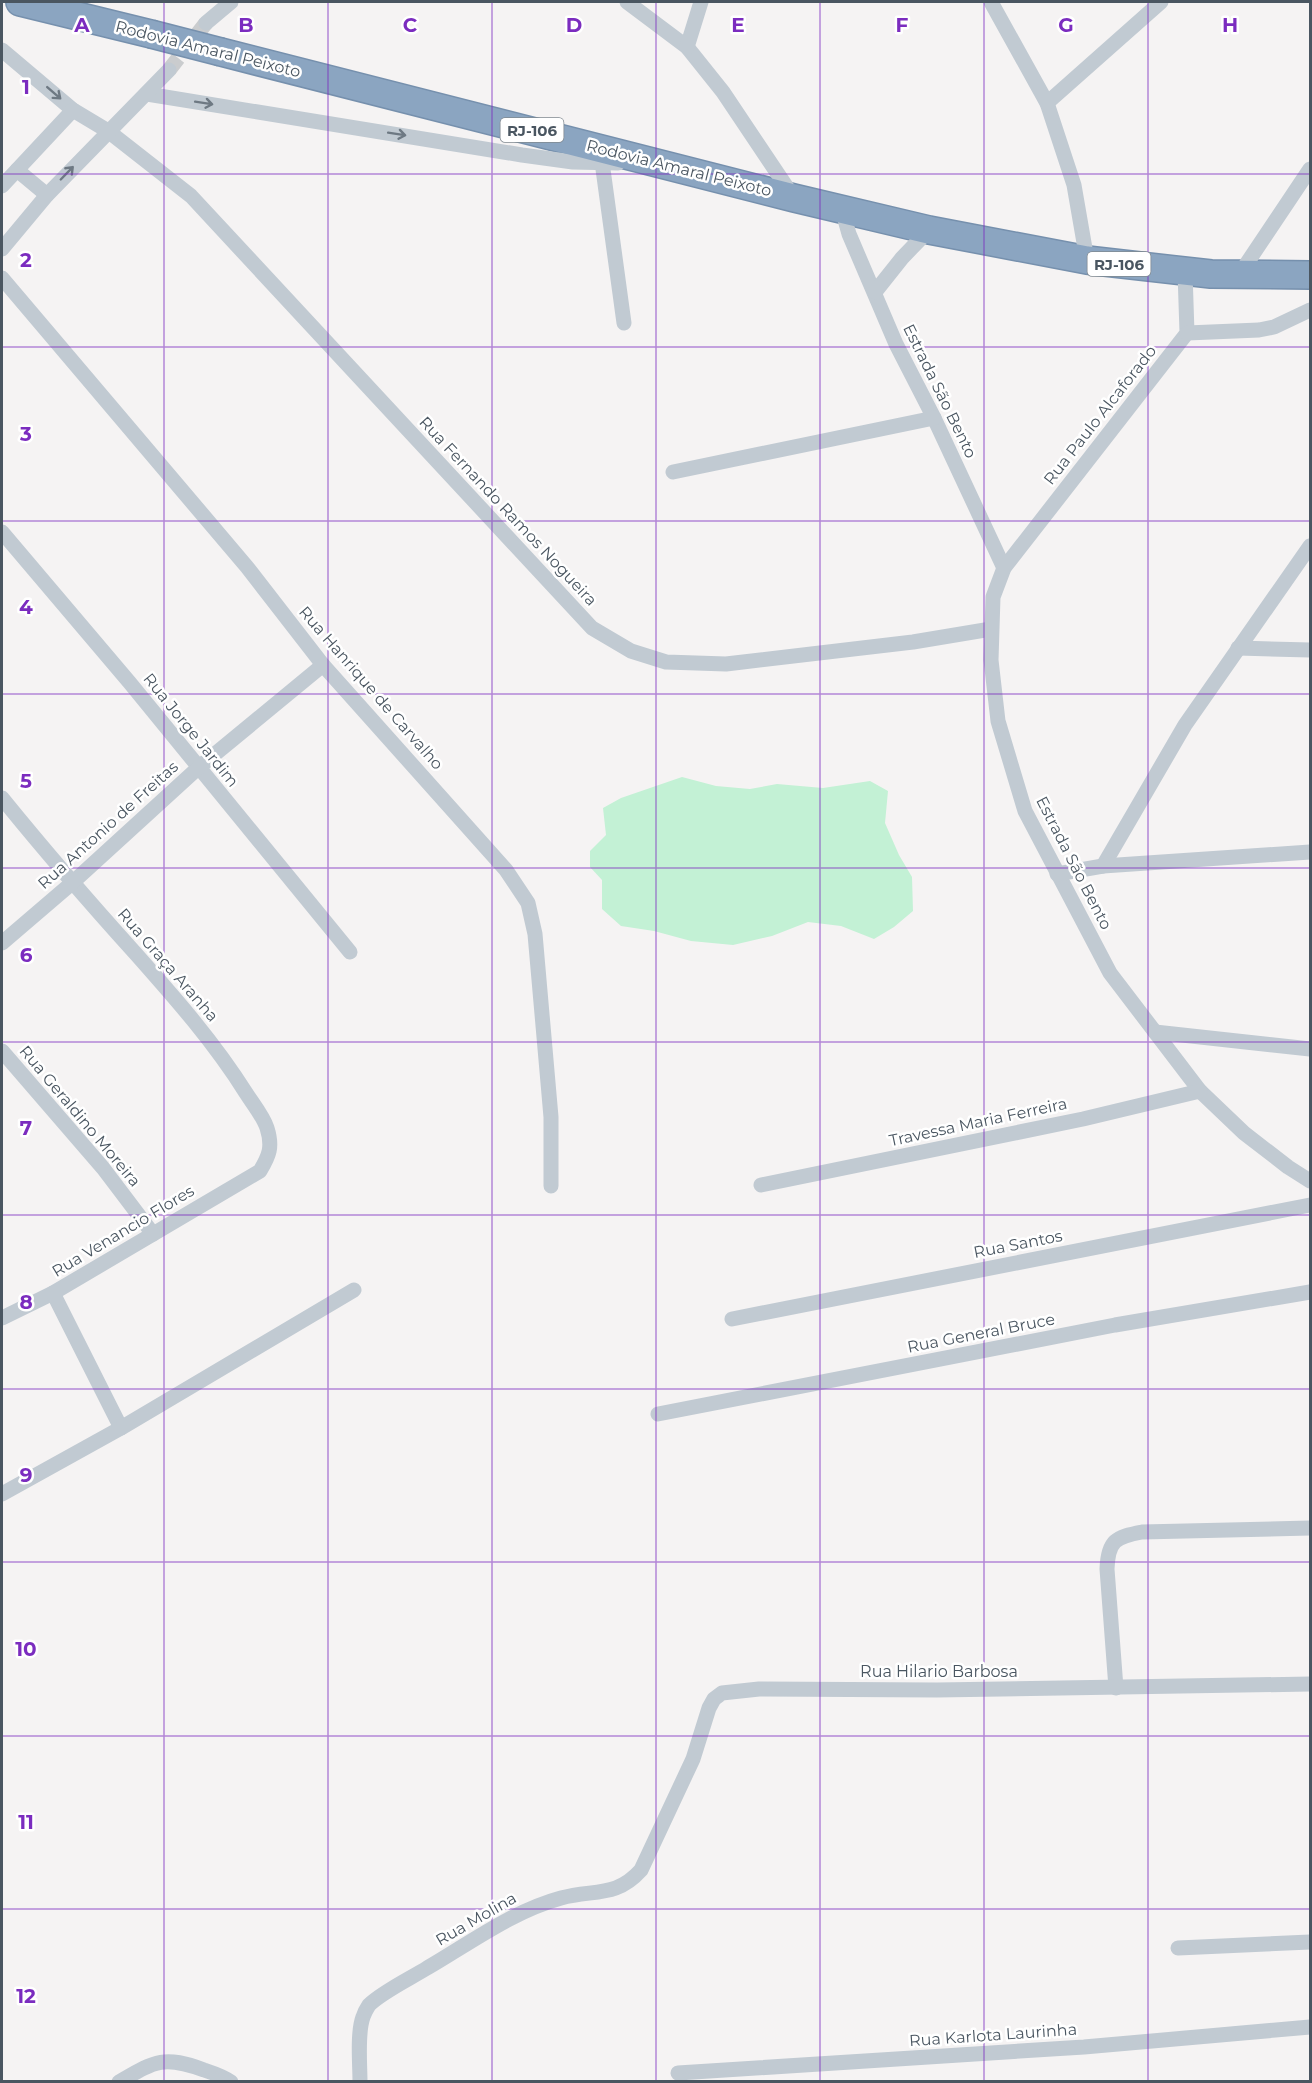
<svg xmlns="http://www.w3.org/2000/svg" width="1312" height="2083" font-family="Montserrat,sans-serif">
	<style>
		.green { fill: #c3f1d5 }
		.lines { fill: none; stroke-linecap: round; stroke-linejoin: round }
		.street-tunnel { stroke: #caccce; stroke-width: 15; stroke-dasharray: 15 8; stroke-linecap: butt }
		.highway-casing { stroke: #7690ad; stroke-width: 30 }
		.street { stroke: #c1cad2; stroke-width: 15 }
		.highway { stroke: #8ba5c1; stroke-width: 27 }
		.highway-bridge-casing { stroke: #7690ad; stroke-width: 30; stroke-linecap: butt }
		.highway-bridge { stroke: #8ba5c1; stroke-width: 27 }
		.oneway { stroke: #6e7983 }
		.grid { fill: none; stroke: #7b2cbf; stroke-width: 1.5; stroke-opacity: 0.55 }
		.labels { text-anchor: middle; dominant-baseline: central; stroke-width: 5; stroke-linejoin: round; paint-order: stroke }
		.shield { fill: #fff; stroke: #808990; stroke-width: 1.5 }
		.shield-label { font-size: 15px; font-weight: bold; fill: #4a5661 }
		.street-label { font-size: 16px; fill: #4a5661; stroke: #fff }
		.grid-label { font-size: 20px; text-anchor: middle; font-weight: bold; fill: #7b2cbf; stroke: #fff; stroke-width: 5; stroke-linejoin: round; paint-order: stroke }
	</style>
	<rect width="100%" height="100%" fill="#f5f3f3"/>
	<polygon class="green" points="682,777 716,786 750,789 777,784 823,788 870,781 888,791 885,823 899,855 912,877 913,911 894,927 874,939 841,926 808,922 772,936 733,945 691,941 654,931 621,926 602,909 602,880 590,867 590,851 606,835 603,808 621,798"/>
	<g class="lines">
		<polyline class="street-tunnel" points="169,70 206,23"/>
		<g class="highway-casing">
			<g id="highway">
				<polyline points="20,2 151,34"/>
				<polyline points="221,52 794,198 929,230 1087,260 1211,274 1310,275"/>
			</g>
		</g>
		<g class="street">
			<polyline points="627,2 687,47 723,92 794,198"/>
			<polyline points="991,2 1047,103 1074,185 1087,260"/>
			<polyline points="206,23 231,2"/>
			<polyline points="687,47 701,2"/>
			<polyline points="2,50 73,110 108,131 191,196 592,628 631,651 666,662 726,664 913,642 991,629"/>
			<polyline points="147,94 522,155 573,162 618,163"/>
			<polyline points="1047,103 1161,2"/>
			<polyline points="602,162 624,323"/>
			<polyline points="17,170 47,195"/>
			<polyline points="2,186 73,110"/>
			<polyline points="842,209 849,234 896,344 934,418 1004,568"/>
			<polyline points="2,249 47,195 169,70"/>
			<polyline points="1185,272 1187,333 1004,568 993,597 991,660 998,721 1025,811 1110,973 1200,1091 1244,1133 1288,1167 1310,1181"/>
			<polyline points="1239,275 1310,169"/>
			<polyline points="2,278 247,567 323,665 506,870 528,903 535,934 551,1117 551,1186"/>
			<polyline points="875,292 902,258 929,230"/>
			<polyline points="1187,333 1259,330 1274,327 1310,310"/>
			<polyline points="673,472 934,418"/>
			<polyline points="2,532 130,683 350,952"/>
			<polyline points="1238,648 1310,650"/>
			<path d="M 2,798 C 45,851 90,903 136,954 C 175,998 214,1042 246,1093 C 253,1104 263,1116 267,1128 C 273,1147 269,1156 260,1171 L 53,1293 L 2,1318"/>
			<polyline points="1103,866 1185,725 1310,546"/>
			<polyline points="1057,874 1103,866 1310,852"/>
			<polyline points="2,943 72,883 198,768 323,665"/>
			<polyline points="1155,1032 1310,1049"/>
			<polyline points="2,1051 103,1168 153,1234"/>
			<polyline points="761,1185 1083,1119 1200,1091"/>
			<polyline points="53,1293 121,1428"/>
			<polyline points="732,1319 1310,1205"/>
			<polyline points="658,1414 1115,1325 1310,1292"/>
			<polyline points="2,1494 121,1428 354,1290"/>
			<path d="M 1116,1688 L 1107,1569 C 1108,1540 1116,1537 1142,1532 L 1310,1528"/>
			<polyline points="1178,1948 1310,1942"/>
			<polyline points="678,2073 1084,2047 1310,2027"/>
			<path d="M 119,2082 C 155,2061 163,2055 204,2070 C 213,2073 223,2076 231,2082"/>
			<path d="M 360,2082 C 360,2064 357,2033 363,2017 C 364,2014 367,2008 369,2005 C 382,1992 411,1978 427,1968 C 470,1943 513,1911 561,1898 C 594,1889 616,1898 641,1870 L 693,1759 L 709,1708 L 714,1699 L 722,1693 L 759,1689 L 937,1690 L 1310,1684"/>
		</g>
		<use href="#highway" class="highway"/>
		<g class="highway-bridge-casing">
			<polyline id="highway-bridge" points="151,34 221,52"/>
		</g>
		<use href="#highway-bridge" class="highway-bridge"/>
	</g>
	<defs><path id="oneway-shaft" d="M-6 0H5M1.5-3L5.5 0L1.5 3" fill="none" stroke-width="1.6" stroke-linecap="round" stroke-linejoin="round" transform="scale(1.5)"/></defs>
	<g class="oneway">
		<use href="#oneway-shaft" transform="translate(54 93) rotate(41)"/>
		<use href="#oneway-shaft" transform="translate(204 103) rotate(9)"/>
		<use href="#oneway-shaft" transform="translate(397 134) rotate(9)"/>
		<use href="#oneway-shaft" transform="translate(67 173) rotate(-46)"/>
	</g>
	<path class="grid" d="M 164,2 L 164,2082M 328,2 L 328,2082M 492,2 L 492,2082M 656,2 L 656,2082M 820,2 L 820,2082M 984,2 L 984,2082M 1148,2 L 1148,2082M 2,174 L 1310,174M 2,347 L 1310,347M 2,521 L 1310,521M 2,694 L 1310,694M 2,868 L 1310,868M 2,1042 L 1310,1042M 2,1215 L 1310,1215M 2,1389 L 1310,1389M 2,1562 L 1310,1562M 2,1736 L 1310,1736M 2,1909 L 1310,1909"/>
	<g class="labels">
		<g class="shield">
			<rect x="500.5" y="118" width="63" height="24" rx="4.5"/>
			<rect x="1087.5" y="252" width="63" height="24" rx="4.5"/>
		</g>
		<g class="shield-label">
			<text x="532" y="130">RJ-106</text>
			<text x="1119" y="264">RJ-106</text>
		</g>
		<g class="street-label">
			<text transform="translate(208 49) rotate(14)">Rodovia Amaral Peixoto</text>
			<text transform="translate(679 168) rotate(14)">Rodovia Amaral Peixoto</text>
			<text transform="translate(940 391) rotate(64)">Estrada São Bento</text>
			<text transform="translate(1100 415) rotate(-52)">Rua Paulo Alcaforado</text>
			<text transform="translate(508 511) rotate(47)">Rua Fernando Ramos Nogueira</text>
			<text transform="translate(371 688) rotate(49)">Rua Hanrique de Carvalho</text>
			<text transform="translate(191 730) rotate(51)">Rua Jorge Jardim</text>
			<text transform="translate(108 825) rotate(-42)">Rua Antonio de Freitas</text>
			<text transform="translate(1074 863) rotate(63)">Estrada São Bento</text>
			<text transform="translate(168 965) rotate(49)">Rua Graça Aranha</text>
			<text transform="translate(80 1116) rotate(50)">Rua Geraldino Moreira</text>
			<text transform="translate(978 1122) rotate(-12)">Travessa Maria Ferreira</text>
			<text transform="translate(123 1231) rotate(-31)">Rua Venancio Flores</text>
			<text transform="translate(1018 1244) rotate(-11)">Rua Santos</text>
			<text transform="translate(981 1333) rotate(-11)">Rua General Bruce</text>
			<text x="939" y="1671">Rua Hilario Barbosa</text>
			<text transform="translate(476 1919) rotate(-30)">Rua Molina</text>
			<text transform="translate(993 2035) rotate(-4)">Rua Karlota Laurinha</text>
		</g>
	</g>
	<g class="grid-label">
		<text x="82" y="32">A</text>
		<text x="246" y="32">B</text>
		<text x="410" y="32">C</text>
		<text x="574" y="32">D</text>
		<text x="738" y="32">E</text>
		<text x="902" y="32">F</text>
		<text x="1066" y="32">G</text>
		<text x="1230" y="32">H</text>
		<text x="26" y="94">1</text>
		<text x="26" y="267">2</text>
		<text x="26" y="441">3</text>
		<text x="26" y="614">4</text>
		<text x="26" y="788">5</text>
		<text x="26" y="962">6</text>
		<text x="26" y="1135">7</text>
		<text x="26" y="1309">8</text>
		<text x="26" y="1482">9</text>
		<text x="26" y="1656">10</text>
		<text x="26" y="1829">11</text>
		<text x="26" y="2003">12</text>
	</g>
	<rect width="1312" height="2083" fill="none" stroke="#4a5661" stroke-width="6"/>
</svg>
